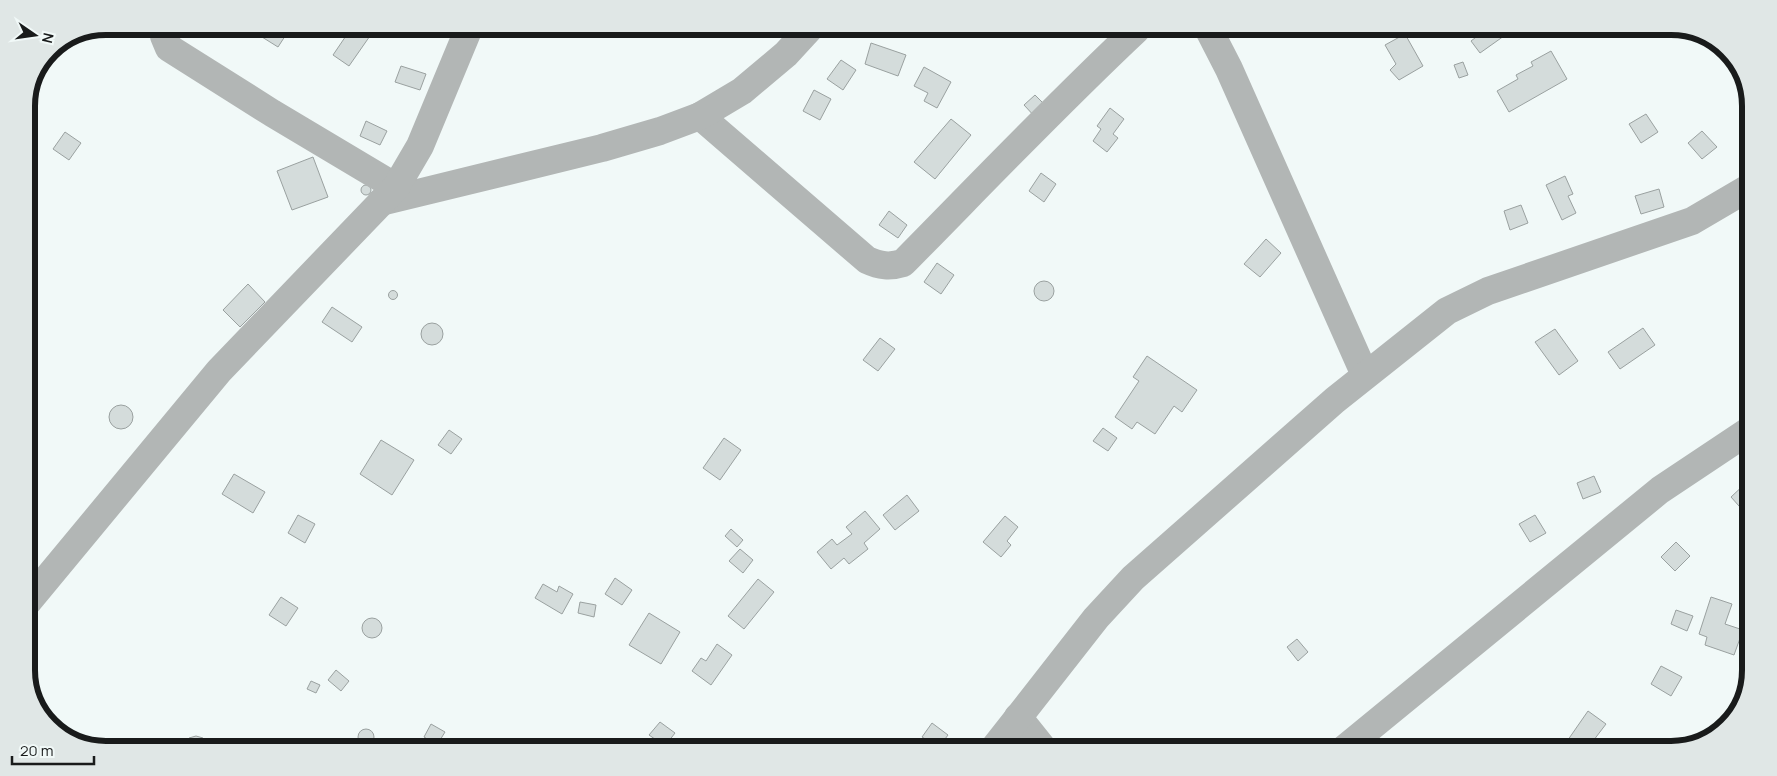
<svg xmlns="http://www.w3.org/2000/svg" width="1777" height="776" font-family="Manrope,sans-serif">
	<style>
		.building { fill: #d4dcdb; stroke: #9aa1a0 }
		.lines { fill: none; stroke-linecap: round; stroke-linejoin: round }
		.minor { stroke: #b2b6b5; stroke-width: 28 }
		.rim { fill: none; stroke: #191b1b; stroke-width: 6 }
	</style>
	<rect width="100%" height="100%" fill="#f1f9f8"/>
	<g class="building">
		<polygon points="246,27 291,27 278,47"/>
		<polygon points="352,27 363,27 372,33 349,66 333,55"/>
		<polygon points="1484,31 1511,31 1480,53 1471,41"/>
		<polygon points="1405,34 1423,66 1399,80 1390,70 1396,64 1385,45"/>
		<polygon points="871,43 906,55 898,76 865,64"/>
		<polygon points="1551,51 1567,79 1509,112 1497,91 1518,79 1516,75 1533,66 1531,62"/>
		<polygon points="841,60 856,70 843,90 827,79"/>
		<polygon points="1463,62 1468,75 1459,78 1454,65"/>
		<polygon points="401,66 426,74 420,90 395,82"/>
		<polygon points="924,67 951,82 937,108 924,101 928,93 914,86"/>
		<polygon points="814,90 831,99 820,120 803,111"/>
		<polygon points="1035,95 1048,108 1037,119 1024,105"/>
		<polygon points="1110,108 1124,119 1113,134 1118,138 1107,152 1093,141 1101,129 1097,126"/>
		<polygon points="1646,114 1658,132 1641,143 1629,124"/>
		<polygon points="951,119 971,135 935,179 914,162"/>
		<polygon points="366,121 387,131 380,145 360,136"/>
		<polygon points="1702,131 1717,147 1702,159 1688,143"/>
		<polygon points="65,132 81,143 69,160 53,149"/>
		<polygon points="313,157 328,197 292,210 277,171"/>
		<polygon points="1041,173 1056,184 1044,202 1029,191"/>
		<polygon points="1565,176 1573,194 1568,196 1576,213 1562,220 1546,185"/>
		<circle cx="366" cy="190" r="5"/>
		<polygon points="1659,189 1664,207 1641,214 1635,196"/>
		<polygon points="1521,205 1528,223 1510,230 1504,211"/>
		<polygon points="889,211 907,225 898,238 879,225"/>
		<polygon points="1266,239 1281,253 1260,277 1244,264"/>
		<polygon points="937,263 954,275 941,294 924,282"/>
		<circle cx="1044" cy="291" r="10"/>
		<polygon points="248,284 265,302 240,327 223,310"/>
		<circle cx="393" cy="295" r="4.5"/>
		<polygon points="332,307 362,327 352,342 322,322"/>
		<circle cx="432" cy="334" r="11"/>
		<polygon points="1643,328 1655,345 1620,369 1608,352"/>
		<polygon points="1555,329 1578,361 1559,375 1535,342"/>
		<polygon points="880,338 895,349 878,371 863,360"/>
		<polygon points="1147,356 1197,390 1182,412 1174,406 1155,434 1137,422 1132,429 1115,417 1139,381 1133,377"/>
		<circle cx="121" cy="417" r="12"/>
		<polygon points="1103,428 1117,438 1108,451 1093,441"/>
		<polygon points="449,430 462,439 451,454 438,445"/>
		<polygon points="724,438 741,450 720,480 703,468"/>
		<polygon points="381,440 414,460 392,495 360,474"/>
		<polygon points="234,474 265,492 253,513 222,494"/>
		<polygon points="1594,476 1601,492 1583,499 1577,483"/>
		<polygon points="1747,482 1747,515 1731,497"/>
		<polygon points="907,495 919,511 895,530 883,515"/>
		<polygon points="865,511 880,529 864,543 868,549 849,564 844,558 831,569 817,552 832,539 837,545 852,534 846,527"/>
		<polygon points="298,515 315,524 305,543 288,533"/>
		<polygon points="1535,515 1546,533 1530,542 1519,524"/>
		<polygon points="1005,516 1018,527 1007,541 1011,545 1001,557 983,542"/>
		<polygon points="731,529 743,540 737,547 725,536"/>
		<polygon points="1676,542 1690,556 1675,571 1661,557"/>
		<polygon points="740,549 753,560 743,573 729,561"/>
		<polygon points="615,578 632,590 622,605 605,594"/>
		<polygon points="758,579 774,592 744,629 728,616"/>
		<polygon points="543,584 557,592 559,586 573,594 562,614 535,598"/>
		<polygon points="281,597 298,608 286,626 269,615"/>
		<polygon points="1711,597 1732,604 1725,624 1743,630 1734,655 1705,645 1707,637 1699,634"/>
		<polygon points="580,602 596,605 594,617 578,613"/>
		<polygon points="1676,610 1693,616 1687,631 1671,624"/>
		<polygon points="649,613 680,632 661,664 629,645"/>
		<circle cx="372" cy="628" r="10"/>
		<polygon points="1297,639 1308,652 1298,661 1287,647"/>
		<polygon points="717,644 732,655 711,685 692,671 701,658 706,661"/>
		<polygon points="1661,666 1682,677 1671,696 1651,684"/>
		<polygon points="336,670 349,681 341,691 328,680"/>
		<polygon points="311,681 320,685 316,693 307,689"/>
		<polygon points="1588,711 1606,724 1587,749 1566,749 1563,747"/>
		<polygon points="660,722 675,733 665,746 649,735"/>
		<polygon points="932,723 948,735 939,747 922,737"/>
		<polygon points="431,724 445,732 437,745 424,737"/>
		<circle cx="366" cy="737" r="8"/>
		<polygon points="196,736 203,738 207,744 185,744 189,738"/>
	</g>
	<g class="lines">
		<g class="minor">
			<polyline points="166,26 164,36 169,48 272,113 396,187"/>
			<polyline points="1209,30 1229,69 1365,375"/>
			<path d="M 700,116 L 867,260 C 880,266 890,267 903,263 C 980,185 1056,105 1136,30"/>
			<polyline points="381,202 602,148 660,131 700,116 742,91 786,54 809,29"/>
			<polyline points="26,604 219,371 396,187 420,146 469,28"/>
			<polyline points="1018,717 1042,747"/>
			<polyline points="995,747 1096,618 1133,578 1335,400 1447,311 1488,291 1692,221 1750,187"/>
			<polyline points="1344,749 1660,490 1747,432"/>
		</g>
	</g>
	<path d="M0 0H1777V776H0ZM106 35H1671A71 71 0 0 1 1742 106V670A71 71 0 0 1 1671 741H106A71 71 0 0 1 35 670V106A71 71 0 0 1 106 35Z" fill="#e0e7e6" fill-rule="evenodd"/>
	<path class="rim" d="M106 35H1671A71 71 0 0 1 1742 106V670A71 71 0 0 1 1671 741H106A71 71 0 0 1 35 670V106A71 71 0 0 1 106 35Z"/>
	<g transform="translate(35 35) rotate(103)" stroke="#f1f9f8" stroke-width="4" paint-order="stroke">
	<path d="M0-4L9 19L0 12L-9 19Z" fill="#191b1b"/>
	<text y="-8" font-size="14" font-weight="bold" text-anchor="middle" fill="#191b1b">N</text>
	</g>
	<path d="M12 756v8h82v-8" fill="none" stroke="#191b1b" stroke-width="2.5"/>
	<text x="20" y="756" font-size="15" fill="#191b1b" stroke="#f1f9f8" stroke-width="4" paint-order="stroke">20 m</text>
</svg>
